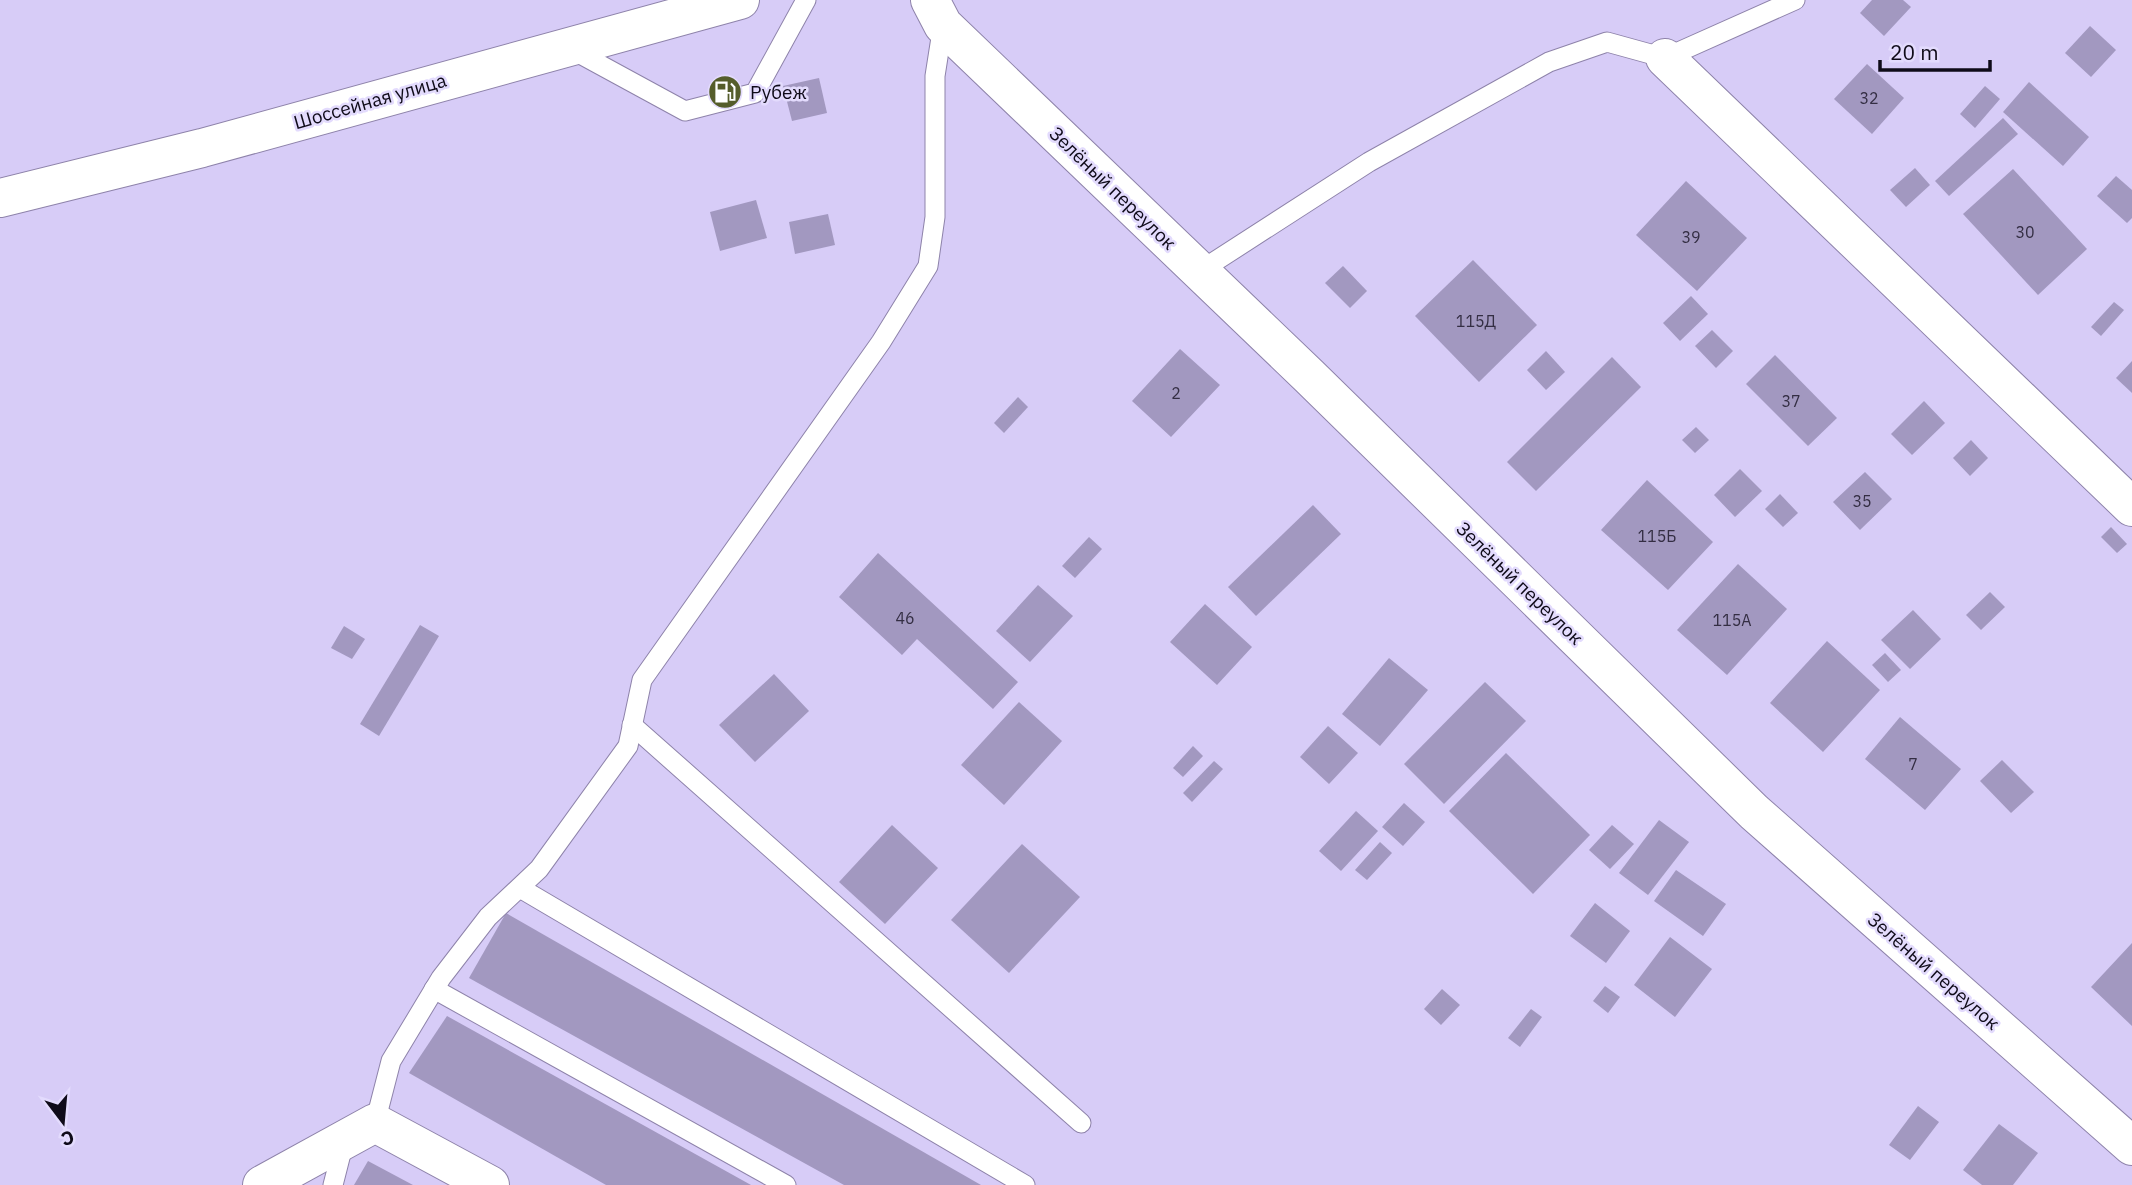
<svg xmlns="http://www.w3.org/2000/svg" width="2132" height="1185" font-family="'IBM Plex Sans',sans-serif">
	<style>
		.building { fill: #a298c0 }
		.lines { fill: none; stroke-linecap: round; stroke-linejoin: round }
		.lane-casing { stroke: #8e83aa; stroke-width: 21 }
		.street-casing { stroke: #8e83aa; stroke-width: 40 }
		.secondary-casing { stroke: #8e83aa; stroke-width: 40 }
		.lane { stroke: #fff; stroke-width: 19 }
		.street { stroke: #fff; stroke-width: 38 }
		.secondary { stroke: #fff; stroke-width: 38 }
		.labels { text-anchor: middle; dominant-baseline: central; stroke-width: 5; stroke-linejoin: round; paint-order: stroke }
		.number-label { font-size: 16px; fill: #342e43 }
		.poi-label { font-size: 19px; fill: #0f0b19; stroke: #e3dbfd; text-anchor: start }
		.street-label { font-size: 19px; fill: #0f0b19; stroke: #e3dbfd }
	</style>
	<rect width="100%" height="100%" fill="#d7ccf7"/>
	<g class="building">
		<polygon points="1872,0 1903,0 1911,7 1884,36 1860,13"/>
		<polygon points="2090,26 2116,50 2091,77 2065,53"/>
		<polygon points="1867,64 1904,98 1872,134 1834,99"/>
		<polygon points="819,78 827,113 792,121 783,86"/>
		<polygon points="2029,82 2089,137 2063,166 2003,112"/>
		<polygon points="1985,86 2000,99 1975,128 1960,114"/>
		<polygon points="2003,118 2018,134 1949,196 1935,181"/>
		<polygon points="1915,168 1930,185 1906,207 1890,190"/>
		<polygon points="2013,169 2087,249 2038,295 1963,214"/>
		<polygon points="2116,176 2132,190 2132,218 2127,223 2097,196"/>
		<polygon points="1686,181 1747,238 1697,291 1636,235"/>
		<polygon points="756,200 767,238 720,251 710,212"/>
		<polygon points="828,214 835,245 795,254 789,222"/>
		<polygon points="1473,260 1537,325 1479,382 1415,316"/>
		<polygon points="1343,266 1367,291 1350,308 1325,283"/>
		<polygon points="1691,296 1708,314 1680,341 1663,323"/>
		<polygon points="2114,302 2124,310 2101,336 2091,327"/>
		<polygon points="1712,330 1733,351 1716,368 1695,346"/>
		<polygon points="1180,349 1220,385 1171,437 1132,401"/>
		<polygon points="1546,351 1565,372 1546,390 1527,370"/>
		<polygon points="1775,355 1837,418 1808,446 1746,384"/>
		<polygon points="1612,357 1641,387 1536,491 1507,462"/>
		<polygon points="2132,361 2132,393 2116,378"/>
		<polygon points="1018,397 1028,407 1004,433 994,423"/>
		<polygon points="1924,401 1945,423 1912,455 1891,434"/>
		<polygon points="1696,427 1709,440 1695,453 1682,440"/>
		<polygon points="1971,440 1988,458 1970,476 1953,458"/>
		<polygon points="1740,469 1762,491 1735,517 1714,495"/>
		<polygon points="1865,472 1892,499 1860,530 1833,502"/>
		<polygon points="1647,480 1713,542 1668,590 1601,530"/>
		<polygon points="1780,494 1798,513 1783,527 1765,509"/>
		<polygon points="1313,505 1341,534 1256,616 1228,587"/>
		<polygon points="2111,527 2127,544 2117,553 2101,537"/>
		<polygon points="1089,537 1102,549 1075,578 1062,566"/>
		<polygon points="878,553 1018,682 993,709 917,639 902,655 839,597"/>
		<polygon points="1738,564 1787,609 1727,675 1677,630"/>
		<polygon points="1038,585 1073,616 1030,662 996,631"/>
		<polygon points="1990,592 2005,607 1981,630 1966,615"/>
		<polygon points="1205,604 1252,647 1217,685 1170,642"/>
		<polygon points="1913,610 1941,639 1910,669 1881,640"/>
		<polygon points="420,625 439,636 379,736 360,724"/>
		<polygon points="344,626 365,639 352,659 331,648"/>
		<polygon points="1827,641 1880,690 1823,752 1770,703"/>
		<polygon points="1885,653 1901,670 1888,682 1872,665"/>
		<polygon points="1389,658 1428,690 1380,746 1342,714"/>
		<polygon points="774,674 809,711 755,762 719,725"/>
		<polygon points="1485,682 1526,721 1444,804 1404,764"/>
		<polygon points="1019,702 1062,741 1004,805 961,765"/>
		<polygon points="1900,717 1961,769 1925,810 1865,759"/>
		<polygon points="1328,726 1358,753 1329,784 1300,757"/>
		<polygon points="1193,746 1203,756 1183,777 1173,768"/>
		<polygon points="1506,753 1590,835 1533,894 1449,811"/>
		<polygon points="2002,760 2034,792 2011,813 1980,781"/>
		<polygon points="1214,761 1223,769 1192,802 1183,793"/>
		<polygon points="1404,803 1425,822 1403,846 1382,827"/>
		<polygon points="1356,811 1378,831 1341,871 1319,851"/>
		<polygon points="1659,820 1689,842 1648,895 1619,873"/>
		<polygon points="892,825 938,868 885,924 839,882"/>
		<polygon points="1612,825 1634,844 1610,869 1589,850"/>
		<polygon points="1380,842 1392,853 1367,880 1355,870"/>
		<polygon points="1022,844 1080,897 1009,973 951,920"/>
		<polygon points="1676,870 1726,904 1703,936 1654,901"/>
		<polygon points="1595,903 1630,931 1606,963 1570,936"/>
		<polygon points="506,913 981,1185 844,1185 469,978"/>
		<polygon points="1670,937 1712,969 1675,1017 1634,985"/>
		<polygon points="2132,943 2132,1026 2091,987"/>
		<polygon points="1605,986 1620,997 1608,1013 1593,1001"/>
		<polygon points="1442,989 1460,1005 1441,1025 1424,1009"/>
		<polygon points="1531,1009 1542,1017 1520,1047 1508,1038"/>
		<polygon points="447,1016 751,1185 606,1185 409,1073"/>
		<polygon points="1918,1106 1939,1122 1910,1160 1889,1145"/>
		<polygon points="1999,1124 2038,1153 2013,1185 1982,1185 1963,1170"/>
		<polygon points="368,1161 413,1185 354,1185"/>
	</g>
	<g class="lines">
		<g class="lane-casing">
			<g id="lane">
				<polyline points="571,49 685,111 755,93 806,0"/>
				<polyline points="1200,271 1369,162 1549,62 1607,42 1665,58 1795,0"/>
				<polyline points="632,725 1081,1123"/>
				<polyline points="520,888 1025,1185"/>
				<polyline points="434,989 786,1185"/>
				<polyline points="375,1123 391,1061 441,978 488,917 539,869 628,746 642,680 881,342 928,266 935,217 935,76 943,25"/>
				<polyline points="333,1185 344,1142"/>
			</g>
		</g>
		<g class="street-casing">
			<g id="street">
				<polyline points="930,0 943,25 1309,376 1754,812 2132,1146"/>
				<polyline points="1665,58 2132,507"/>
				<polyline points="262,1185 375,1123 490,1185"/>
			</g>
		</g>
		<g class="secondary-casing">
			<polyline id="secondary" points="0,198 202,148 740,0"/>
		</g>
		<use href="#lane" class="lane"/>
		<use href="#street" class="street"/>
		<use href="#secondary" class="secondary"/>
	</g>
	<defs>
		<g id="fuel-disc" transform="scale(1.75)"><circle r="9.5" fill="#555d2b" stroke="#e3dbfd"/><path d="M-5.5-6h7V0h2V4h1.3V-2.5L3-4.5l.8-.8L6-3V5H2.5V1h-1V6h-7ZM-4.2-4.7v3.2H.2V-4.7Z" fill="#fff"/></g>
	</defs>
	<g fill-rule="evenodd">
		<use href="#fuel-disc" x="725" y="92"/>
	</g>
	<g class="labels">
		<g class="number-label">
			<text x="1869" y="98">32</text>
			<text x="2025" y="232">30</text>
			<text x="1691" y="237">39</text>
			<text x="1476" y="321">115Д</text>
			<text x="1176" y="393">2</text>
			<text x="1791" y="401">37</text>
			<text x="1862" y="501">35</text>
			<text x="1657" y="536">115Б</text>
			<text x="905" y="618">46</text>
			<text x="1732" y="620">115А</text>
			<text x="1913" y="764">7</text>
		</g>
		<g class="poi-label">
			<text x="750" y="92">Рубеж</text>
		</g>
		<g class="street-label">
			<text transform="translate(370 101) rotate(-16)">Шоссейная улица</text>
			<text transform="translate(1113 188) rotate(44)">Зелёный переулок</text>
			<text transform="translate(1520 583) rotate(44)">Зелёный переулок</text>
			<text transform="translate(1934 971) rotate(41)">Зелёный переулок</text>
		</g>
	</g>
	<g transform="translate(63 1122) rotate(164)" stroke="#e3dbfd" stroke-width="5" paint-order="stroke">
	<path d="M0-5L12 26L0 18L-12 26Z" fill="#0f0b19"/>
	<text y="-10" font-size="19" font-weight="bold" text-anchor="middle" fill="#0f0b19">С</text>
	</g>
	<path d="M1880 60v10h110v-10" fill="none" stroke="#0f0b19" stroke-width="3.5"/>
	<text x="1890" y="60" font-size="21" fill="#0f0b19" stroke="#e3dbfd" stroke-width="5" paint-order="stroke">20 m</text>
</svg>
